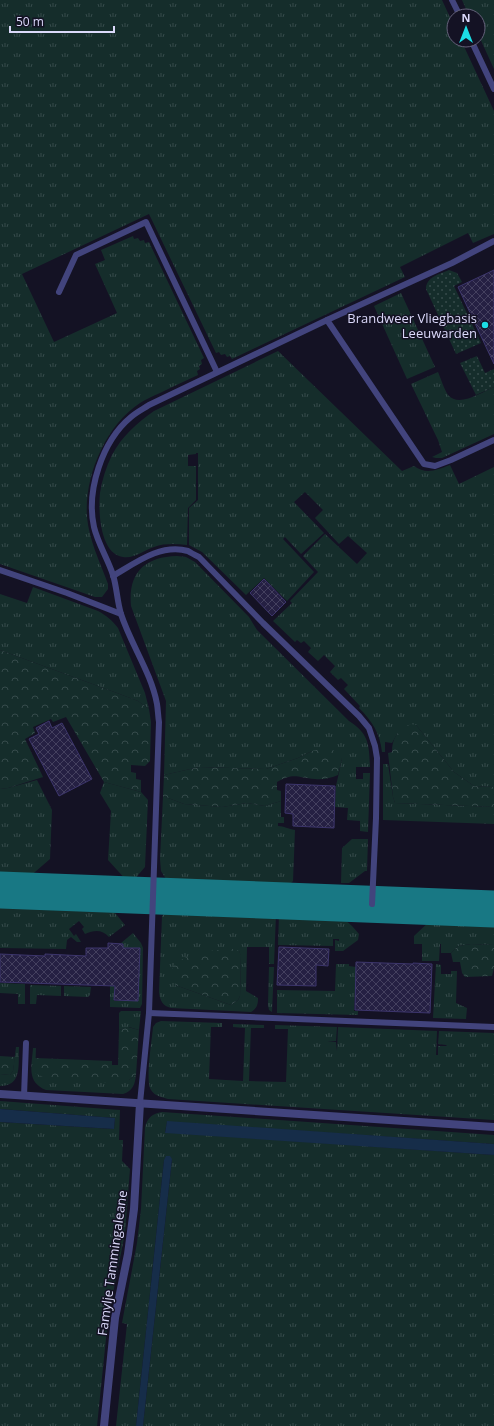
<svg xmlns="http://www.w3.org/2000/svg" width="494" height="1426" font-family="'Open Sans',sans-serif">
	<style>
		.grass { fill: url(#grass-tufts); fill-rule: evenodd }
		.forest { fill: url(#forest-crowns) }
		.garden { fill: url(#garden-dots) }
		.water { fill: #162d49 }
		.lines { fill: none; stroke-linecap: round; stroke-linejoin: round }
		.taxiway { stroke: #187884; stroke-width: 37 }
		.building { fill: url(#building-cross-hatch); stroke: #3c356c }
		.service { stroke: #42447d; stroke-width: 6 }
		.minor { stroke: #42447d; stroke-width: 8 }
		.poi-dot { fill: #1cdde4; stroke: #141224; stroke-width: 1.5 }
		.labels { text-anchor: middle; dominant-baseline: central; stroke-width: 3; stroke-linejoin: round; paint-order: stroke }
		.poi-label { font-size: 13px; fill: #dbd9fa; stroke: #141224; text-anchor: end }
		.street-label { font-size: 13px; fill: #dbd9fa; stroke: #141224 }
	</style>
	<defs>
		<pattern id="grass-tufts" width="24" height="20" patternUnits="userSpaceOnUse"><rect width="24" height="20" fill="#152d2b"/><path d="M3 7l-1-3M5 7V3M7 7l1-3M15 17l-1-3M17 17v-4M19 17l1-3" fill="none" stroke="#364b4b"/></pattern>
		<pattern id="forest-crowns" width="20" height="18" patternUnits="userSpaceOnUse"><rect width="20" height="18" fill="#152d2b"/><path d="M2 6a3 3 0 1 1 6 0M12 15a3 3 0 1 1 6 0" fill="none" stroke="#364b4b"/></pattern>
		<pattern id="garden-dots" width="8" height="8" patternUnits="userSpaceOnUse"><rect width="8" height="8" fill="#152d2b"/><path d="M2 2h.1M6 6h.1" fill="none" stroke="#364b4b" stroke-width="1.8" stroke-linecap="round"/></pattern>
		<pattern id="building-cross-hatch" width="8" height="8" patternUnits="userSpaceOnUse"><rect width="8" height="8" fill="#252043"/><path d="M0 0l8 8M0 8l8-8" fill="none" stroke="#44405f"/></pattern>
	</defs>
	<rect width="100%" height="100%" fill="#141224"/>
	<g class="grass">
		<path d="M 0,0 L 442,0 L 454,26 L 454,40 L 461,40 L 494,111 L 494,234 L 473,243 L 468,233 L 400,267 L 405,277 L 232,359 L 230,356 L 227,357 L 225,354 L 221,355 L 219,352 L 216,353 L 149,214 L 22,274 L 54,342 L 117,313 L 95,264 L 105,260 L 101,250 L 133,236 L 134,239 L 138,238 L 140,241 L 144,240 L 145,243 L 149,242 L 204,358 L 201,360 L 202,364 L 199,366 L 200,369 L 197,371 L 198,375 C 185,381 172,387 160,393 C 153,396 146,399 140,403 C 106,425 84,476 87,517 C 89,540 100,562 108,584 L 108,589 L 102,597 L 95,597 L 0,564 Z"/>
		<polygon points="462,0 494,0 494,69 478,34 478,16 469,16"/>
		<polygon points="401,293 435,367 407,379 374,306"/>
		<path d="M 278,351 L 402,471 L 414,466 C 426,475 437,470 450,465 L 459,484 L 494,467 L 494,787 L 474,786 L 454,772 L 416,725 L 397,734 L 392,743 L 385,742 L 385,752 L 382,752 C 380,733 372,721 359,708 L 360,706 L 344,689 L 348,685 L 341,678 L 338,680 L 330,672 L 335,666 L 324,655 L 318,661 L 308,652 L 311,648 L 304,641 L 301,643 L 297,640 L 295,642 L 273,621 L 292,603 L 290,601 L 318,572 L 303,556 L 325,534 L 357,564 L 367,553 L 348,536 L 339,544 L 315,518 L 323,510 L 305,492 L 294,502 L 324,533 L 301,554 L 285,537 L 283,539 L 314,572 L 287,601 L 264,578 L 246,595 L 202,552 L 189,545 L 189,508 L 198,500 L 198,453 L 196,453 L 196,454 L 188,455 L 188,466 L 196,466 L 196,500 L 188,508 L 187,545 C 176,544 165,543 154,547 C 144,550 134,559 123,557 C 100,554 98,511 100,493 C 102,480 106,467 112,455 C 122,436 137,423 154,411 Z"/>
		<path d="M 438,372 C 441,379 444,389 448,395 C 459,408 482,392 494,387 L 494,434 L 442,458 L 436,458 L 432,457 L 442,452 L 438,440 L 411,384 Z"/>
		<path d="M 177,556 L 186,557 L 195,562 L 249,617 L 257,630 L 349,721 C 369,734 369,744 370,767 L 356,767 L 356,779 L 363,779 L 363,773 L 370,773 L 368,832 L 360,831 L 360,821 L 347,820 L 348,808 L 335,807 L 336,786 L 342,759 L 312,751 L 298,758 L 266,769 L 199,767 L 164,775 L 166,701 L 131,606 C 128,573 144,557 177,556 Z"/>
		<path d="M 33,587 L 98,611 C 107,616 112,620 118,628 L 145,693 L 149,709 L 138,701 L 117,693 L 0,650 L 0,594 L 27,603 Z"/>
		<polygon points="383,764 388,764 393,797 395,803 494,807 494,824 383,820"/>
		<polygon points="37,780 52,810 50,859 28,878 0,877 0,789 8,788"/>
		<polygon points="104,782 141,792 148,800 145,867 132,882 128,882 108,860 111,811 100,793"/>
		<path d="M 163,796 L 184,804 L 222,807 L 247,803 L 265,806 L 281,801 L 281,817 L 284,817 L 284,823 L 278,823 L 278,826 C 284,826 288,829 295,830 L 293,881 L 285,889 L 174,884 L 166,879 L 161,871 L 160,859 Z"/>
		<polygon points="352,839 368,839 367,871 365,871 349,883 341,883 342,848"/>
		<path d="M 0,903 L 111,908 L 125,925 L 109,937 C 102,929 94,930 85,934 L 82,929 L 84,927 L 79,921 L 69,929 L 74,936 L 76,934 L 81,942 L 77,942 L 71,937 L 67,940 L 66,949 L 0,948 Z"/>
		<path d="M 168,910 L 276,914 L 274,964 L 269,964 L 269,947 L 247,947 L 246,991 L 258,998 C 258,1005 257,1008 251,1012 L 171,1008 C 163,1006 160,1001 159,992 L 162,916 ZM 239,951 L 241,956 L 240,996 L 238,1000 L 231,1005 L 175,985 Z"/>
		<polygon points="279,914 342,917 352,926 359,934 358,940 343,951 335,951 335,940 339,941 339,939 333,939 333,946 278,945"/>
		<polygon points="431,920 494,923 494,945 471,944 458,946 451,953 441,953 441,944 440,944 439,961 422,961 422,944 414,944 414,936"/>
		<polygon points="133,933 141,943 143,948 142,1004 140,1008 110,1007 110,975 115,975 114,1001 138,1001 140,948 123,948 123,944 121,943"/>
		<polygon points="336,964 349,964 349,966 356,967 354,1011 358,1011 358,1015 277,1013 277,990 335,991"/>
		<polygon points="436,964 441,965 441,974 451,974 451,971 457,971 456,1003 467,1008 466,1019 433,1018"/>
		<polygon points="269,967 274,967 272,1012 269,1010 268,1005"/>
		<polygon points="0,983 25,984 25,1004 18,1004 18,994 0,993"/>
		<polygon points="30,985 61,986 61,996 37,995 36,1004 30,1004"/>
		<polygon points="64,986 91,987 90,995 88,997 64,996"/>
		<polygon points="121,1011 141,1011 139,1030 129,1027 119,1030 119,1013"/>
		<path d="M 161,1021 L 222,1023 L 222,1027 L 211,1027 L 209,1079 L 243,1081 L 245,1028 L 233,1027 L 233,1024 L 264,1025 L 264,1028 L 251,1028 L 249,1081 L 286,1082 L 288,1029 L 275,1029 L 275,1025 L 337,1027 L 336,1041 L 327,1041 L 336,1042 L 337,1051 L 338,1027 L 437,1031 L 436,1055 L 438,1055 L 438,1046 L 447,1046 L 446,1045 L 438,1044 L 439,1031 L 494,1033 L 494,1120 L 168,1099 C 161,1097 155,1096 151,1090 C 145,1081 152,1040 153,1027 L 156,1023 Z"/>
		<path d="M 16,1047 L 19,1047 C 18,1063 23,1086 0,1086 L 0,1074 L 10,1075 L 13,1071 Z"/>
		<path d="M 33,1048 L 36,1048 L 35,1073 L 129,1080 L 136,1075 C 135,1084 133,1091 123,1094 L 46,1090 C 26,1082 32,1065 33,1048 Z"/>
		<polygon points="0,1101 120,1110 119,1140 123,1140 122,1161 130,1169 125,1233 108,1319 97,1426 0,1426 0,1122 114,1129 115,1118 0,1109"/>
		<path d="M 162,1112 L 494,1135 L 494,1144 L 167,1122 L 165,1132 L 494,1155 L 494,1426 L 143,1426 L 172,1159 L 164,1160 L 136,1426 L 116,1426 L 127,1324 L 122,1323 L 137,1243 L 141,1209 L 145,1127 C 148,1117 152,1114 162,1112 Z"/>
	</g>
	<g class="forest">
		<polygon points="0,650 117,693 138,701 149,709 151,722 150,761 145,766 131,765 131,772 136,773 136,779 141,780 141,792 104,782 66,717 53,722 51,719 33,727 35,733 25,739 43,777 8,788 0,789"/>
		<path d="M 410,724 L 416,725 L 454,772 L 474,786 L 494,787 L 494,807 L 395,803 L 393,797 L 388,753 L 392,752 C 392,739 397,730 410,724 Z"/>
		<path d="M 329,746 L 342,759 L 338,775 C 331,778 323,780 315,779 C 298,778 294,772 277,782 L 277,790 L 281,791 L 281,801 L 265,806 L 247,803 L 222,807 L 184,804 L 163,796 L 164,775 L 199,767 L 266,769 L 298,758 L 312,751 Z"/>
		<polygon points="471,944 494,945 494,968 492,976 465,977 462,973 460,962 453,962 451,953 458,946"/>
		<path d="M 235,949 L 239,951 L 241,955 L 240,996 L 238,1000 L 231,1005 L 175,985 L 172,970 L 175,963 C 197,951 211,950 235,949 Z"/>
		<polygon points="128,1027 139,1030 136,1075 129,1080 120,1083 71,1081 45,1078 35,1073 35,1058 112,1061 112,1065 118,1065 119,1030"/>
		<polygon points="0,1056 15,1057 13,1071 10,1075 0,1074"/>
	</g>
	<g class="garden">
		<path d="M 449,270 L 457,273 L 462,282 L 454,286 L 481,343 L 456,354 L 426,289 C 426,277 440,274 449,270 Z"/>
		<polygon points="477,356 485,373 494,369 494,387 476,395 460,363"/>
	</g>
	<g class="water">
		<polygon points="0,1109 115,1118 114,1129 0,1122"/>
		<polygon points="167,1121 494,1144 494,1155 165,1133"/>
		<polygon points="166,1156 170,1156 172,1159 143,1426 136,1426 164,1160"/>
	</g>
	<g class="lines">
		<polyline class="taxiway" points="0,890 494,909"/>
	</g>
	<g class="building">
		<polygon points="494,270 494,364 458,287"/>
		<polygon points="264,579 286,602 272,616 250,593"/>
		<polygon points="49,721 52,728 62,723 92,779 59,796 29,739 39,734 36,728"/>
		<polygon points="286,784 335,786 334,828 293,826 293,814 285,813"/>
		<polygon points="108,943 123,944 123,948 140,948 138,1001 114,1000 115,986 0,982 0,954 45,956 45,954 86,956 86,948 108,948"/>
		<polygon points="279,947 329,949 328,966 316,965 316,986 277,985"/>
		<polygon points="356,962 413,964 413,963 432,964 430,1013 355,1010"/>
	</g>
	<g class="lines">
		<g class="service">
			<polyline points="452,0 460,16"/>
			<polyline points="471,40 494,89"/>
			<polyline points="59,292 76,255 146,222 217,372"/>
			<polyline points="327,320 424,464 435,466 451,460 494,440"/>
			<polyline points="0,570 67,593 121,614"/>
			<path d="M 113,576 C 135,563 161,543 188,551 C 191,553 195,555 199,557 L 263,623 L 359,716 L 369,728 L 375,746 L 377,758 L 376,818 L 372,904"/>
			<polyline points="149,1013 494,1027"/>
			<polyline points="24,1096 26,1043"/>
			<path d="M 140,1103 L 149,1013 L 159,722 C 158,716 158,710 157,704 C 151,672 131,645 121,614 C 117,601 117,588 113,575 C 108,559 98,544 94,527 C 86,491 102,441 131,417 C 137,412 143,409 149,405 L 327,320 L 452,263 L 494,241"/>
		</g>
		<g class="minor">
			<polyline points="0,1094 494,1127"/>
			<polyline points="104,1426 115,1318 128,1254 134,1209 140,1103"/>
		</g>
	</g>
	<circle class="poi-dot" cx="485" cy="325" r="4"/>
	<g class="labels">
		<g class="poi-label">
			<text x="477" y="318">Brandweer Vliegbasis<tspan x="477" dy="15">Leeuwarden</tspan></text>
		</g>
		<g class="street-label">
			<text transform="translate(112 1263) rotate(-82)">Famylje Tammingaleane</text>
		</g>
	</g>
	<g transform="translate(466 28)"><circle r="19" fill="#141224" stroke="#64627a"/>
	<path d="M0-3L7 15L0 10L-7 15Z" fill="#1cdde4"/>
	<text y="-6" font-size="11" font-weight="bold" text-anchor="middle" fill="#dbd9fa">N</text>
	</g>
	<path d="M10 26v6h104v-6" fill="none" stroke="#dbd9fa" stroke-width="2"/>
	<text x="16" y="26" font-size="12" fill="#dbd9fa" stroke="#141224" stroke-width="3" paint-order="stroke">50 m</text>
</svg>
